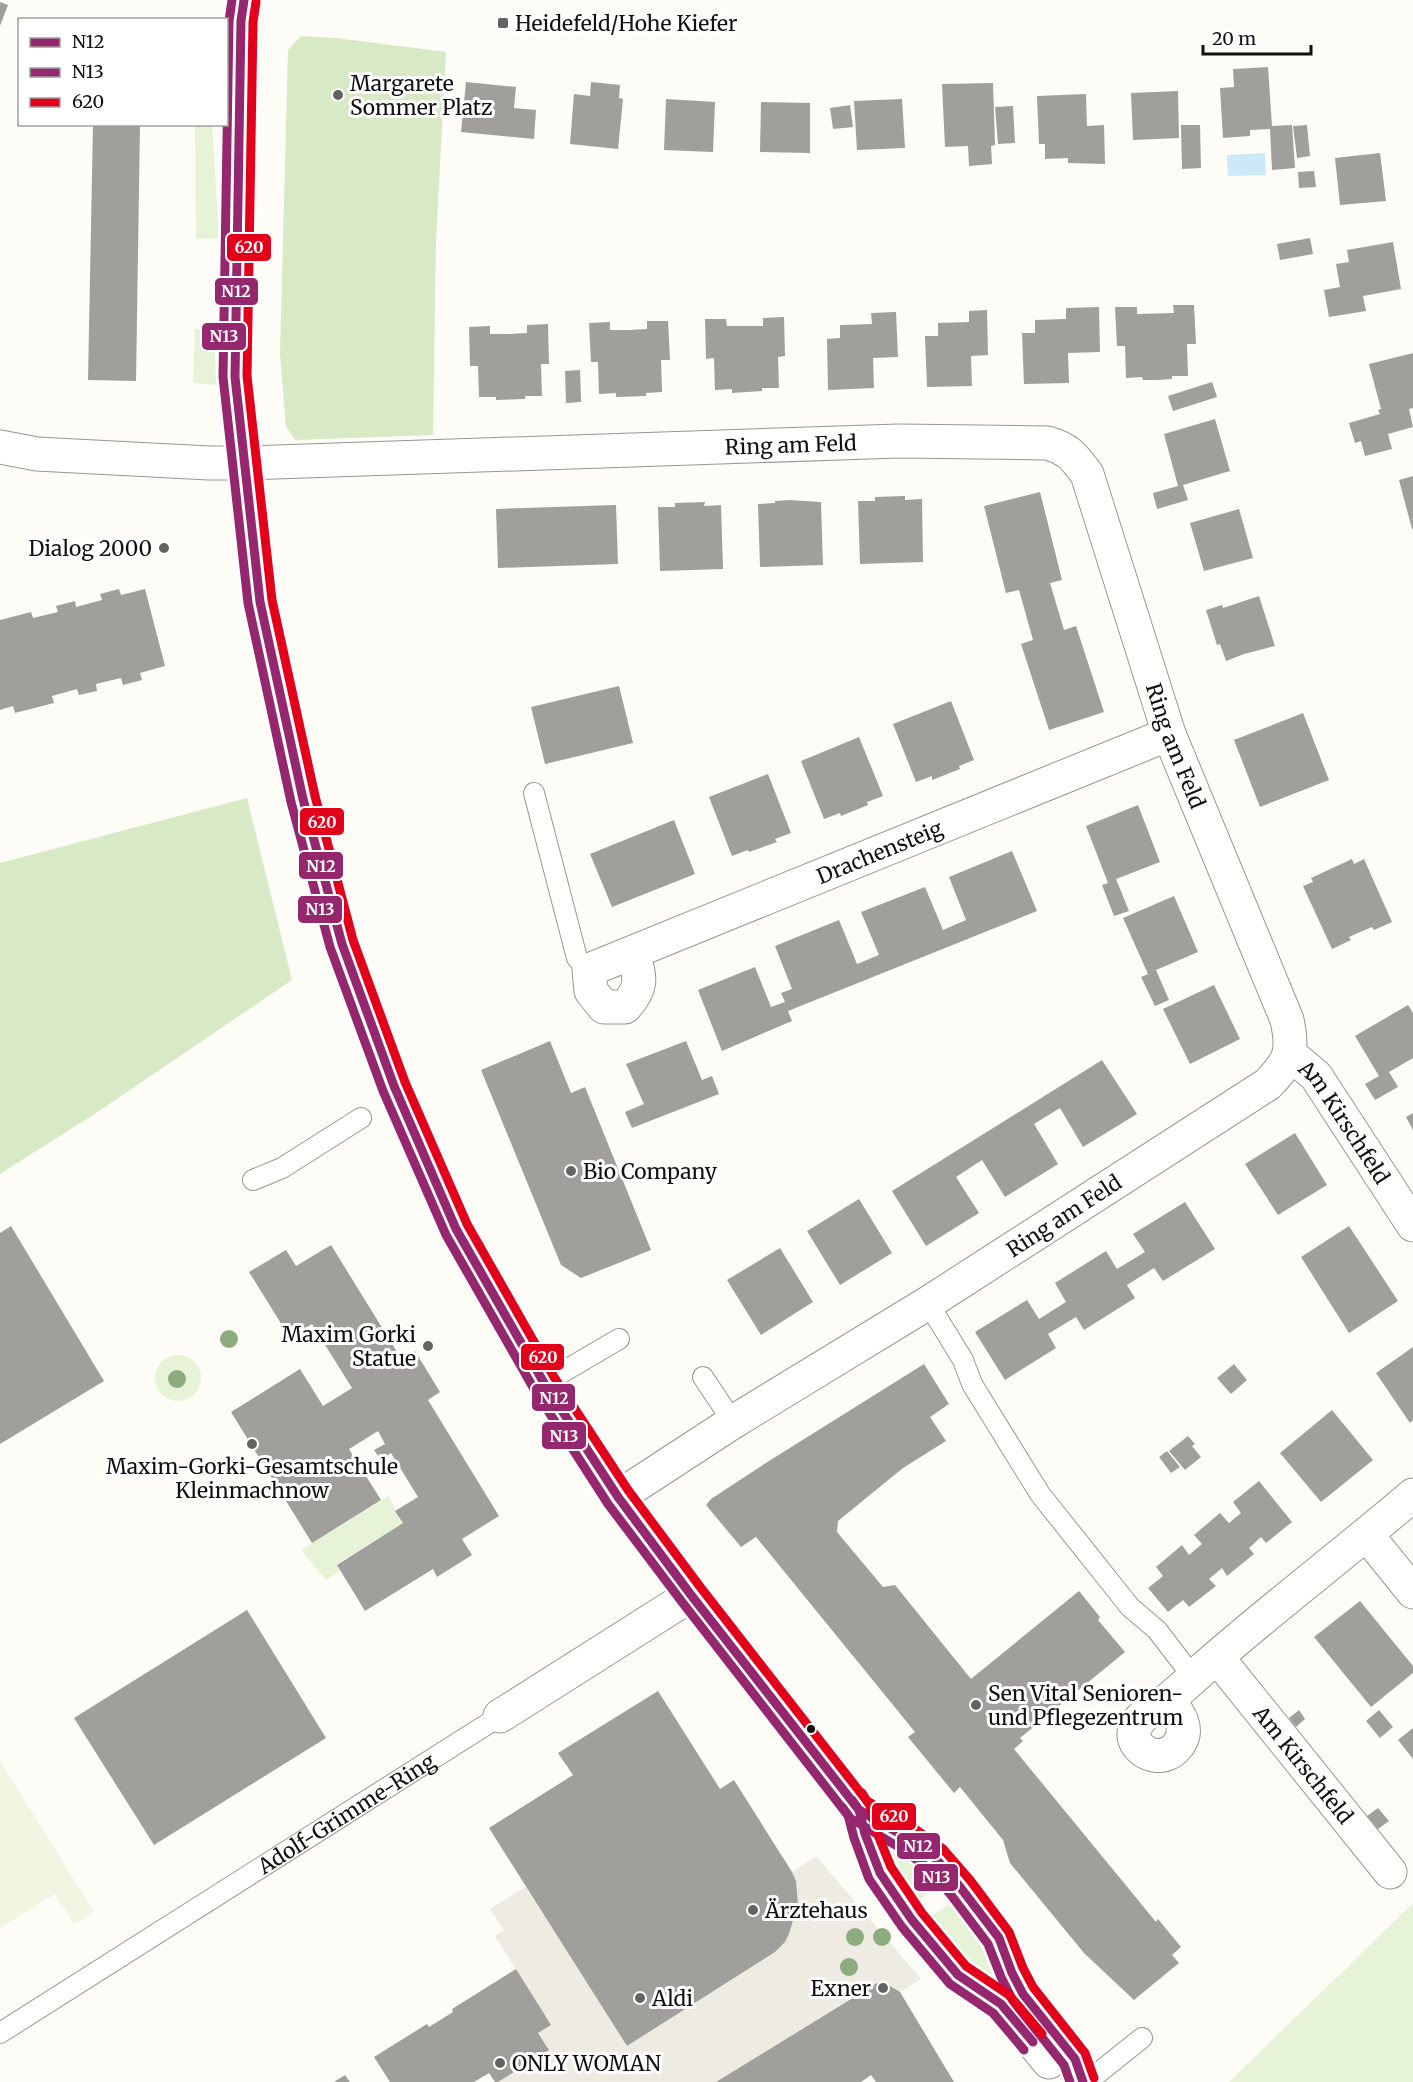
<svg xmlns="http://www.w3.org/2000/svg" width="1413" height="2082" font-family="Merriweather,serif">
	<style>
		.green { fill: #e7f3d7 }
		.forest { fill: #d8eac5 }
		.pitch { fill: #f0f6e1 }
		.plaza { fill: #edebe2 }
		.water { fill: #cde8f7 }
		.building { fill: #a19f9c }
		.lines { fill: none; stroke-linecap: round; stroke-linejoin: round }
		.service-casing { stroke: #979795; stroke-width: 22 }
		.minor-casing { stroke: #979795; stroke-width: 35 }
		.tertiary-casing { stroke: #979795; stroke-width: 35 }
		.service { stroke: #fffffe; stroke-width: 20 }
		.minor { stroke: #fffffe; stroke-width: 33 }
		.tertiary { stroke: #fffffe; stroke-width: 33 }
		.bus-1-casing { stroke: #fff; stroke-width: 14 }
		.bus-2-casing { stroke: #fff; stroke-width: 14 }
		.bus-3-casing { stroke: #fff; stroke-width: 14 }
		.bus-1 { stroke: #95276e; stroke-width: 9 }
		.bus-2 { stroke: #95276e; stroke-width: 9 }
		.bus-3 { stroke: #e2001a; stroke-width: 9 }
		.tree { fill: #8cac80 }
		.poi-dot { fill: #646362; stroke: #fff; stroke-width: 2 }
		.bus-dot { fill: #111; stroke: #fff; stroke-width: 2 }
		.labels { text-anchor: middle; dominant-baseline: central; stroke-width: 6; stroke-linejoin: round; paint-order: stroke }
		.poi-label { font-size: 21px; fill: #111; stroke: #fff; text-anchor: start }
		.street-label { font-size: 21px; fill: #111; stroke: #fff }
		.line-badge { stroke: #fff; stroke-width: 2 }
		.badge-label { font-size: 16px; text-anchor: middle; font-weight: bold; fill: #fff }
	</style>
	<rect width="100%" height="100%" fill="#fdfcf7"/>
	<g class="green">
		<polygon points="195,125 212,125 219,238 196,239"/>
		<polygon points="214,328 216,385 193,383 195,329"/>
		<circle cx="178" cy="1378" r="23"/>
		<polygon points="388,1496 403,1523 337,1564 340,1571 326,1580 301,1550"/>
		<polygon points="885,1840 946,1882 912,1905 881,1843"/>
		<polygon points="958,1898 1013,1994 981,1976 926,1920"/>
		<polygon points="1413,1903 1413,2082 1229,2082 1407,1909"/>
	</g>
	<g class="forest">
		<polygon points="301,36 336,38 446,52 436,241 433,435 295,440 286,426 280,354 288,50"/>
		<polygon points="247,798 292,980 93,1115 0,1174 0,863"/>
	</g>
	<polygon class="pitch" points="0,1761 94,1912 74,1924 55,1894 0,1928"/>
	<polygon class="plaza" points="816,1856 921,1979 900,1992 885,1983 869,1987 716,2082 498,2082 548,2049 538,2033 551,2025 495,1936 504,1931 490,1909 527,1886 627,2046 775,1952 785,1942 789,1934 798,1904 796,1881 792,1872"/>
	<polygon class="water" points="1265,153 1266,175 1228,176 1227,155"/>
	<g class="building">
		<polygon points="0,2 8,5 0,26"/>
		<polygon points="1268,67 1272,126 1292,125 1295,168 1272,170 1270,129 1250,130 1250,136 1223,138 1220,88 1234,87 1233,69"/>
		<polygon points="466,82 516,87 514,108 536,110 534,139 461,132"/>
		<polygon points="591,82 620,85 619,98 623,99 618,149 570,144 574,94 590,96"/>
		<polygon points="993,83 995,145 991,146 992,164 969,166 968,146 945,147 942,84"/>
		<polygon points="1178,91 1179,138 1133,140 1131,93"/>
		<polygon points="1086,94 1087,126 1104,125 1105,164 1068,163 1068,158 1045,159 1045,144 1039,144 1037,96"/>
		<polygon points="666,99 715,102 713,152 664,150"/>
		<polygon points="902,99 905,148 857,150 854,101"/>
		<polygon points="761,102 810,103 810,153 760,152"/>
		<polygon points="850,105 853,127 833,129 830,108"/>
		<polygon points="1013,106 1015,143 998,144 995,107"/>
		<polygon points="93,124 140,124 136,381 88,380"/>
		<polygon points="1181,125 1200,125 1201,168 1182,169"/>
		<polygon points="1307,125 1310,156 1297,158 1293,126"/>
		<polygon points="1380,153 1386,201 1340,205 1335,158"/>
		<polygon points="1314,171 1316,187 1299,188 1298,172"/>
		<polygon points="1310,238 1313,254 1280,260 1277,244"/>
		<polygon points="1393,242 1401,289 1363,296 1366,311 1329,317 1324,290 1340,287 1336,264 1349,262 1347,250"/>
		<polygon points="1173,305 1194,305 1196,344 1187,344 1188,376 1172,376 1172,379 1157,380 1143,380 1142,377 1126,378 1125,346 1117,346 1115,307 1137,307 1137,314 1174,313"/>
		<polygon points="1099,307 1100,352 1068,353 1069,383 1024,384 1022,333 1035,333 1035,320 1066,319 1066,308"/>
		<polygon points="987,310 988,355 971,356 972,386 927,387 925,336 938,336 938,323 969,322 969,311"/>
		<polygon points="896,312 898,357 873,358 874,388 828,390 827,339 840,338 840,325 872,324 871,313"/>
		<polygon points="784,317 785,356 778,357 779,388 762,388 762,391 732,393 732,389 715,390 714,358 706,359 705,319 726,319 727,326 763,326 763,318"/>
		<polygon points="647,321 668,321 670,360 661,360 662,392 646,393 646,396 616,397 616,393 599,394 598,362 591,362 589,323 610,322 610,330 629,330 647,329"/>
		<polygon points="548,324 549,364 541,364 542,396 525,396 525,399 496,400 496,397 479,397 478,366 470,366 469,327 490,326 490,334 509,334 527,333 527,325"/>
		<polygon points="1413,353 1413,408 1409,409 1413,427 1388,434 1392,449 1365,456 1361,441 1355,443 1349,423 1380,414 1378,410 1381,409 1369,364"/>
		<polygon points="580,370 581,402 566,403 565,371"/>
		<polygon points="1212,382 1217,397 1173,411 1168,396"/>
		<polygon points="1215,419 1230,471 1183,485 1188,500 1157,509 1153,493 1178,486 1164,434"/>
		<polygon points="1413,476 1413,529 1412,529 1399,480"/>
		<polygon points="1040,492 1062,580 1050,583 1064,630 1076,626 1104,712 1049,730 1021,644 1033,640 1019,590 1006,593 984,506"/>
		<polygon points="905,496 905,500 922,499 923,562 860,564 858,501 875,501 875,497"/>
		<polygon points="789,500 821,502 823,565 760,567 758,504 775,503 775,501"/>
		<polygon points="705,502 704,506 721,505 723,569 660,571 658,507 675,507 675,503"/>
		<polygon points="616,505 618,564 498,568 496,509"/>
		<polygon points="1239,509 1253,558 1204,571 1190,523"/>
		<polygon points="119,589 121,595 145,589 165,666 140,673 142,680 123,685 121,678 96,684 97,691 79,695 77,689 52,696 54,703 15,713 13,706 0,710 0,620 31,612 33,618 58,612 56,606 75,601 76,607 102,600 100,594"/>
		<polygon points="1259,596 1275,646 1244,654 1226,661 1220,644 1217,645 1206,610 1222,605 1223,608"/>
		<polygon points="619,686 633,743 545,764 531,707"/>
		<polygon points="951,701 974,760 959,766 960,769 932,780 932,776 916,782 893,724"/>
		<polygon points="1303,713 1329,780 1260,807 1234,740"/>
		<polygon points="859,737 883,796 867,802 868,805 841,816 840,813 824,819 801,761"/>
		<polygon points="768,774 791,833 775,839 777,842 749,852 748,850 732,856 709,797"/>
		<polygon points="1138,805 1160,862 1116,879 1129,911 1114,916 1102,885 1108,883 1086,826"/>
		<polygon points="674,820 695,874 612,907 590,854"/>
		<polygon points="1012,851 1037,911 788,1011 792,1021 722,1051 698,990 755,967 771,1007 785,1002 781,993 792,989 775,946 839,920 857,964 879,955 861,912 925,887 943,930 966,920 949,877"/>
		<polygon points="1352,859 1354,864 1364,859 1392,922 1374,930 1372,927 1360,932 1349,937 1351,940 1332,949 1303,886 1313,882 1311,878"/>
		<polygon points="1174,896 1198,952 1156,970 1169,1000 1155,1006 1141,977 1148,974 1123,918"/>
		<polygon points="1214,985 1240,1039 1190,1064 1163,1009"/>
		<polygon points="1408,1005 1413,1013 1413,1058 1389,1072 1398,1087 1375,1100 1365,1084 1379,1076 1355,1036"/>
		<polygon points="550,1041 571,1093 585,1087 651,1250 581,1278 561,1265 481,1070"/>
		<polygon points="686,1041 702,1080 712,1076 719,1094 632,1128 625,1112 644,1104 626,1064"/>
		<polygon points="1102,1060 1137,1114 1083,1147 1060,1108 1034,1124 1058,1164 1005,1197 982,1160 956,1177 979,1213 926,1246 892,1191"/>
		<polygon points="1413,1113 1413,1130 1406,1117"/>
		<polygon points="1295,1133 1327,1185 1278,1215 1245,1164"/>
		<polygon points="859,1199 892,1253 840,1285 807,1231"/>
		<polygon points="1185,1202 1215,1249 1163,1281 1154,1268 1127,1285 1135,1298 1084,1330 1076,1317 1048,1334 1056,1348 1005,1380 975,1332 1027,1300 1039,1319 1066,1302 1055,1283 1106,1251 1117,1269 1145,1252 1133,1234"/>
		<polygon points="11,1226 104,1381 0,1444 0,1233"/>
		<polygon points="1349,1226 1398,1301 1349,1333 1301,1257"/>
		<polygon points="331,1245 402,1360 415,1351 440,1392 428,1400 499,1516 462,1539 472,1555 437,1577 433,1569 365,1611 337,1565 403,1523 395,1511 418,1497 391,1453 381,1460 374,1450 385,1444 378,1431 349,1449 381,1500 312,1543 231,1412 300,1369 323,1406 352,1388 312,1324 290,1338 249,1272 286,1250 296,1266"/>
		<polygon points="780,1248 813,1302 761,1335 727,1280"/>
		<polygon points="1413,1347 1413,1420 1410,1423 1376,1373"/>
		<polygon points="924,1364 949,1404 930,1417 946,1441 903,1468 838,1521 837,1532 883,1587 895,1585 971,1679 1079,1591 1100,1617 1098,1620 1125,1652 1020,1738 1023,1741 1014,1749 1156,1922 1158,1919 1181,1947 1172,1955 1179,1963 1134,2000 1084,1953 1010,1863 1003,1840 960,1787 954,1793 908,1737 915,1732 756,1537 741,1547 706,1505 711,1499 769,1461"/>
		<polygon points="1234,1364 1247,1380 1231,1394 1217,1378"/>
		<polygon points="1332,1410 1373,1460 1321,1502 1280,1453"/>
		<polygon points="1188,1436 1195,1444 1192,1446 1201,1457 1185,1470 1169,1451"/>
		<polygon points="1167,1451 1180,1467 1171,1473 1159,1457"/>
		<polygon points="1259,1481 1292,1522 1266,1543 1261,1537 1249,1548 1254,1554 1227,1576 1222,1568 1209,1579 1216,1586 1189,1607 1183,1600 1168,1612 1148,1588 1163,1576 1156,1567 1182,1545 1189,1555 1202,1544 1194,1535 1220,1513 1229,1523 1241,1513 1233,1502"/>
		<polygon points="1360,1601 1413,1666 1413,1673 1371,1707 1314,1637"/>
		<polygon points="247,1610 326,1738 154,1845 74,1718"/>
		<polygon points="658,1691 720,1789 734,1780 792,1872 796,1881 798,1904 789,1934 785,1942 775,1952 627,2046 489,1828 573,1775 558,1753"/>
		<polygon points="1299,1710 1305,1719 1296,1727 1289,1718"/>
		<polygon points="1379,1710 1393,1727 1380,1738 1366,1721"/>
		<polygon points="1413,1728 1413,1759 1398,1740"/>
		<polygon points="1378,1808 1389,1821 1378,1829 1367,1816"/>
		<polygon points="516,1969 551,2025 538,2033 549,2050 498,2082 495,2082 489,2073 474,2082 390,2082 374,2057 427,2024 429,2027 453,2012 452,2009"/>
		<polygon points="877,1983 885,1983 900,1992 954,2082 876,2082 871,2075 861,2082 716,2082"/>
		<polygon points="345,2075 350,2082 334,2082"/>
	</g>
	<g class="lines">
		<g class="service-casing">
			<g id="service">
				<polyline points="534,793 577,958 589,970"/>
				<polyline points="253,1180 282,1168 361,1118"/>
				<polyline points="928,1303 963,1360 972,1384 1040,1494 1130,1607 1157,1630 1193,1677"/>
				<polyline points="703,1377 733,1422"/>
				<polyline points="544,1383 619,1339"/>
				<path id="s1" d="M 0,2033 L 500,1716"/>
				<polyline points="1087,2082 1142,2038"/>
			</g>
		</g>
		<g class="minor-casing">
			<g id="minor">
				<path id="s2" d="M 0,447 L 37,454 L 209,463 L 246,463 L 899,441 L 1047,443 C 1069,449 1074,457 1087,474 L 1169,734 L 1287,1020 C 1294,1052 1290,1061 1268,1084 L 928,1303 L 733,1422 L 618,1497"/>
				<path id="s3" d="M 633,953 C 640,978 644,986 625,1007 L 604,1007 L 591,991 L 589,970 L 1169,734"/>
				<path id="s4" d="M 1290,1054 L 1316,1076 L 1413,1225"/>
				<polyline points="1367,1535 1413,1592"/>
				<path id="s5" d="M 1217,1657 L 1390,1872"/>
				<path d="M 1168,1700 C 1178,1712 1190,1728 1179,1744 C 1176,1747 1174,1751 1169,1753 C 1151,1762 1125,1744 1137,1724 C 1143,1712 1159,1707 1169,1699 C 1181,1689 1192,1679 1203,1669 C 1271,1609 1344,1554 1413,1495"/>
				<polyline points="500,1716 691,1595"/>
			</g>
		</g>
		<g class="tertiary-casing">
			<g id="tertiary">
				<polyline points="244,0 241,21 235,377 260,602 303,799 342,944 394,1086 456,1229 544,1383 618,1497 691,1595 859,1810 909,1839 936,1859 960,1887 999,1938 1012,1973 1023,1994 1075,2059 1083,2082"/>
				<polyline points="859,1810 865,1834 880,1873 912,1920 958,1975 1001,2004 1049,2062"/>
			</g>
		</g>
		<use href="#service" class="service"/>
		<use href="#minor" class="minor"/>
		<use href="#tertiary" class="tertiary"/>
		<g class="bus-1-casing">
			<g id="bus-1">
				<polyline points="244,0 241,21 235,377 260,602 303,799 342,944 394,1086 456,1229 544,1383 618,1497 691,1595 859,1810 909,1839 936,1859 960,1887 999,1938 1012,1973 1023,1994 1075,2059 1083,2082"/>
				<polyline points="852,1800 859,1810 865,1834 880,1873 912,1920 958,1975 1001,2004 1033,2042"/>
			</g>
		</g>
		<g class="bus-2-casing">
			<g id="bus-2">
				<polyline points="232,0 229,21 223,377 248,603 291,802 330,947 383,1091 446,1235 534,1389 608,1504 682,1602 850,1818 902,1849 928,1868 951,1895 988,1944 1001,1977 1013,2001 1064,2065 1070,2082"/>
				<polyline points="842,1807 848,1815 854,1838 869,1879 902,1927 950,1984 993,2013 1024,2050"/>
			</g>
		</g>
		<g class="bus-3-casing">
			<g id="bus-3">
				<polyline points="256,2 253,22 247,376 272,600 315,796 353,940 405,1082 467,1224 554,1377 628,1490 701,1588 867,1801 915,1829 943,1849 970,1880 1009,1932 1023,1968 1033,1987 1085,2053 1094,2078"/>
				<polyline points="862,1793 870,1806 876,1830 891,1867 922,1913 966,1966 1009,1995 1042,2034"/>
			</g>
		</g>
		<use href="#bus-1" class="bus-1"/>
		<use href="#bus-2" class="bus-2"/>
		<use href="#bus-3" class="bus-3"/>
	</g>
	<g class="tree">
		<circle cx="229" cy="1339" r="9"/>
		<circle cx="177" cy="1379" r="9"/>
		<circle cx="855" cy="1937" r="9"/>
		<circle cx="882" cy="1937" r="9"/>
		<circle cx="849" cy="1967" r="9"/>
	</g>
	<g class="poi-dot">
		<rect x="497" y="17" width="12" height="12" rx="3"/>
		<circle cx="338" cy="95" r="6"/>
		<circle cx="164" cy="548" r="6"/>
		<circle cx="571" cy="1171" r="6"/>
		<circle cx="428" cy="1346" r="6"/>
		<circle cx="252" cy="1444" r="6"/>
		<circle cx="976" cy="1705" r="6"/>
		<circle cx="753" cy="1910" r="6"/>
		<circle cx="883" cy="1988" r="6"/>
		<circle cx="640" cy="1998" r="6"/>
		<circle cx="500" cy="2063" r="6"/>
	</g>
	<circle class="bus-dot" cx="811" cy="1729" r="5"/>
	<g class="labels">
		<g class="poi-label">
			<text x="515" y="23">Heidefeld/Hohe Kiefer</text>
			<text x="350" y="83">Margarete<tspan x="350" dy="24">Sommer Platz</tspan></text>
			<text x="152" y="548" text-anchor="end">Dialog 2000</text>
			<text x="583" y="1171">Bio Company</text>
			<text x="416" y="1334" text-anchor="end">Maxim Gorki<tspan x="416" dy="24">Statue</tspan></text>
			<text x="252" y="1466" text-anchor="middle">Maxim-Gorki-Gesamtschule<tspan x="252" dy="24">Kleinmachnow</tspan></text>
			<text x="988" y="1693">Sen Vital Senioren-<tspan x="988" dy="24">und Pflegezentrum</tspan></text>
			<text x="765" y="1910">Ärztehaus</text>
			<text x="871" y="1988" text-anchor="end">Exner</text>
			<text x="652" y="1998">Aldi</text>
			<text x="512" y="2063">ONLY WOMAN</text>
		</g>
		<g class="street-label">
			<text stroke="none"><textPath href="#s2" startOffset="792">Ring am Feld</textPath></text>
			<text stroke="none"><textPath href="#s2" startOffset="1386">Ring am Feld</textPath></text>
			<text stroke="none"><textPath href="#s3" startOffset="435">Drachensteig</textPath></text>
			<text stroke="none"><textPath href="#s4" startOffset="88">Am Kirschfeld</textPath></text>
			<text transform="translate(1064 1216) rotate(-33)">Ring am Feld</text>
			<text stroke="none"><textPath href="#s5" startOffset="138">Am Kirschfeld</textPath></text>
			<text stroke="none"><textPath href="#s1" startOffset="410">Adolf-Grimme-Ring</textPath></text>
		</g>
	</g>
	<g class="line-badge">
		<rect x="226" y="233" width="46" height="29" rx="6" fill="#e2001a"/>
		<rect x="214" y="277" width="45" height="29" rx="6" fill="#95276e"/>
		<rect x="201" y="322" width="46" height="29" rx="6" fill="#95276e"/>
		<rect x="299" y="807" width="46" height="29" rx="6" fill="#e2001a"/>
		<rect x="298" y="851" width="46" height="29" rx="6" fill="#95276e"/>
		<rect x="297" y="895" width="46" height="29" rx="6" fill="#95276e"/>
		<rect x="520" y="1343" width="45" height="28" rx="6" fill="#e2001a"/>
		<rect x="531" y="1383" width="45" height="29" rx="6" fill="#95276e"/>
		<rect x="541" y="1421" width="46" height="29" rx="6" fill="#95276e"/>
		<rect x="871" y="1802" width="46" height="29" rx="6" fill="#e2001a"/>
		<rect x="896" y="1832" width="45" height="28" rx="6" fill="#95276e"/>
		<rect x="913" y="1863" width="46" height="29" rx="6" fill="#95276e"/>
	</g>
	<g class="badge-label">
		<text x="249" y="253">620</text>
		<text x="236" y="297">N12</text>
		<text x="224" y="342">N13</text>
		<text x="322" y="828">620</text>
		<text x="321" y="872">N12</text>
		<text x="320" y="915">N13</text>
		<text x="543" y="1363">620</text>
		<text x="554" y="1404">N12</text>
		<text x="564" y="1442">N13</text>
		<text x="894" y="1822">620</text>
		<text x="918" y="1852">N12</text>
		<text x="936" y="1883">N13</text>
	</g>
	<rect x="18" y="18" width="210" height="108" fill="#ffffff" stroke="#a0a0a0" stroke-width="1.5"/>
	<rect x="30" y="38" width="30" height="9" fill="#95276e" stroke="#a0a0a0" stroke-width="1.5"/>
	<text x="72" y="48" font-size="18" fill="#111111">N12</text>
	<rect x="30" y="68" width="30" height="9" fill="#95276e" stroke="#a0a0a0" stroke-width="1.5"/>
	<text x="72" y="78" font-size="18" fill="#111111">N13</text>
	<rect x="30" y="98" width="30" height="9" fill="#e2001a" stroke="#a0a0a0" stroke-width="1.5"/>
	<text x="72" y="108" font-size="18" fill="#111111">620</text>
	<path d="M1203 45v9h108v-9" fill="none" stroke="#111111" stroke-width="3"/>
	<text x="1212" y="45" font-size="18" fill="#111111" stroke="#ffffff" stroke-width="4.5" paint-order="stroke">20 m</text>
</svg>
